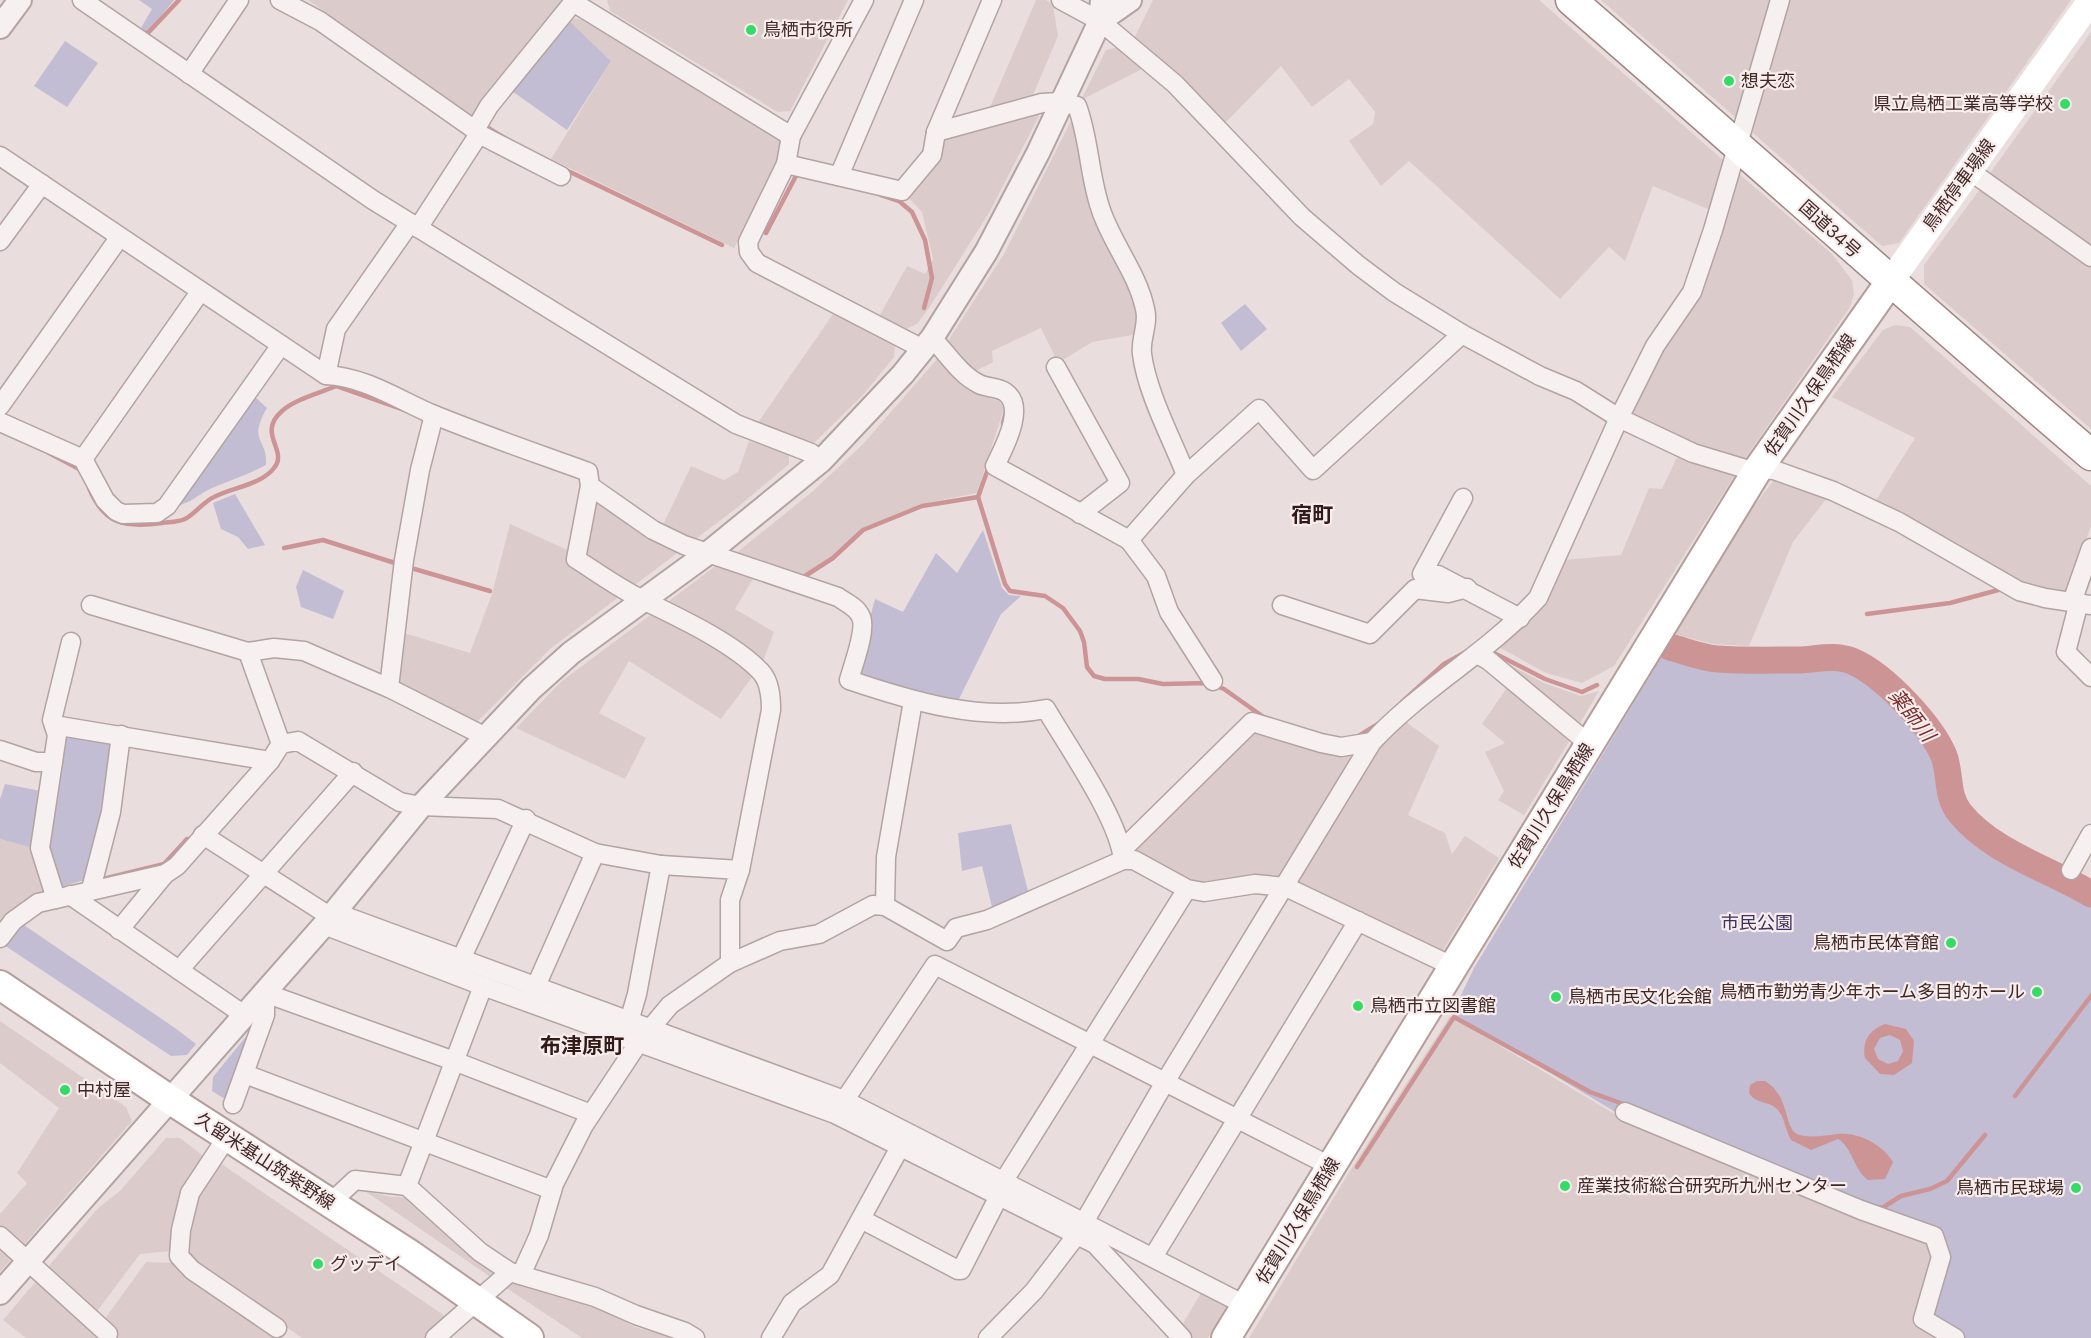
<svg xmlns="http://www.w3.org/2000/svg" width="2091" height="1338" font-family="'DM Sans','Noto Sans JP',sans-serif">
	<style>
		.built { fill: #dbcccb }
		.green { fill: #c2bdd3 }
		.water { fill: #cd9496; fill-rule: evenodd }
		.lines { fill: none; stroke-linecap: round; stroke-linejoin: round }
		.stream { stroke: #cd9496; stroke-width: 4.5 }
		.river { stroke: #cd9496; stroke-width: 27 }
		.minor-casing { stroke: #b3a3a2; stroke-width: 21 }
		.tertiary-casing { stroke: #b3a3a2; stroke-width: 26 }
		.primary-casing { stroke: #b59d9b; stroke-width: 32 }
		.trunk-casing { stroke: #a18583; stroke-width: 33 }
		.minor { stroke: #f6f1f0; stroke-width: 18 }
		.tertiary { stroke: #f6f1f0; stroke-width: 22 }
		.secondary { stroke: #fff; stroke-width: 26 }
		.primary { stroke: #fff; stroke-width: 28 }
		.trunk { stroke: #fff; stroke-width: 30 }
		.poi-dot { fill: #34db67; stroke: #f6edec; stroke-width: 2 }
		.labels { text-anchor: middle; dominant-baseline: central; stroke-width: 4.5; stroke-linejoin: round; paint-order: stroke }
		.poi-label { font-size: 18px; fill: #412725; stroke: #f6edec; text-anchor: start }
		.street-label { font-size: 18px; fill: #412725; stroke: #f6edec }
		.park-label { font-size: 18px; fill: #3d315e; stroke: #f6edec }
		.water-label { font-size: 20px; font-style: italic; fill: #782c2b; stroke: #f6edec }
		.quarter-label { font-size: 21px; font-weight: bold; fill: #311a17; stroke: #f6edec }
	</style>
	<rect width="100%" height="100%" fill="#e9dedd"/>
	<g class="built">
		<polygon points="308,0 571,0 476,119"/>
		<polygon points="607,0 848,0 790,111 778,112 610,11"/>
		<polygon points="1036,0 1046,0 1053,5 1058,36 1030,102 1039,116 989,213 929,308 917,324 906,329 880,315 907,266 925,274 933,259 922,212 906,195 941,138 982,126"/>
		<polygon points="1153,0 1539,0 1723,160 1710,210 1653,186 1625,261 1609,247 1560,299 1409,161 1381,186 1349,141 1373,124 1375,112 1349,79 1312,107 1281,66 1223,125 1134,39"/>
		<polygon points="1601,0 1772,0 1741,108 1735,117"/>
		<polygon points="1788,0 2071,0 1899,243 1882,246 1753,133 1754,117"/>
		<polygon points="566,18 580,19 781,139 784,150 734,248 551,159 611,61"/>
		<polygon points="2091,32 2091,251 1988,176"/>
		<polygon points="1118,47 1148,66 1081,100 1106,50"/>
		<polygon points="1076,111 1138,297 1138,334 1092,342 1058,363 1041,328 992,351 993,362 970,374 946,344 1004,254"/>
		<polygon points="1737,172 1831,253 1852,280 1854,294 1850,307 1742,463 1625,416"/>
		<polygon points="1983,185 2091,261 2091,429 1924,284 1924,265"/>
		<polygon points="833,314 895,345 894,357 863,395 814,443 757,424"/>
		<polygon points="1895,325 1910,327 2091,486 2091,526 2065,597 2023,588 1873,505 1915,438 1832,397 1883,330"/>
		<polygon points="938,358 959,381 975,393 999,401 1004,408 977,493 921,504 863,528 832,558 803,575 735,554 813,491 863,444"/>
		<polygon points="749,441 789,454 789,464 738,507 550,649 473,726 394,684 401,632 470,653 492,594 510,524 583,557 597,481 663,525 691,466 724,480 738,472"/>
		<polygon points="1680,451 1735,475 1614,666 1582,683 1546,673 1497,646 1563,560 1621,555 1649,488 1662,489"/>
		<polygon points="1777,476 1829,495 1793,542 1749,646 1713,644 1674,634 1753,507"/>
		<polygon points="721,562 756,574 735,609 774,632 762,664 721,719 629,661 599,713 646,738 625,779 516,728 562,681"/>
		<polygon points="1493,656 1544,683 1581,696 1599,691 1578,727"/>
		<polygon points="1510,683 1573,735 1524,815 1498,800 1504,791 1485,752 1505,743 1482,724"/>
		<polygon points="1402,719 1439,746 1408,815 1445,833 1452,854 1465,836 1499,858 1442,952 1294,880 1369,756"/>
		<polygon points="1253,730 1359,752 1282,881 1194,884 1132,851"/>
		<polygon points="0,839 33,848 49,890 0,926"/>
		<polygon points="1450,1016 1618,1116 1929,1244 1937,1256 1915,1324 1940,1338 1249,1338 1353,1166"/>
		<polygon points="0,1021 126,1107 132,1121 0,1272 0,1214 27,1183 17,1173 59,1108 0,1063"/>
		<polygon points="166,1138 180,1138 206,1158 172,1251 140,1254 95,1314 104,1320 146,1262 177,1263 196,1195 217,1161 448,1318 427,1338 302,1338 282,1324 273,1338 26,1338 3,1320 98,1208 120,1191"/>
		<polygon points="365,1191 392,1197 410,1197 497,1274 492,1278"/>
		<polygon points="515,1283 595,1306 635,1327 674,1338 582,1338 505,1287"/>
		<polygon points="1204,1288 1230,1301 1208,1338 1191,1338 1181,1327"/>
	</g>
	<g class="green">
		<polygon points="139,0 174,0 148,32 141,28 152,9"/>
		<polygon points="566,18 611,61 567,130 509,89"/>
		<polygon points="65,41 98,63 67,107 34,86"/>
		<polygon points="1245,304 1267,329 1241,351 1221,323"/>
		<path d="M 254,396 L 267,408 C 247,443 268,437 266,465 C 249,474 231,480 212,488 C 198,494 190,505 173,506 Z"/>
		<polygon points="235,494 265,545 248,549 238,537 221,529 213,503"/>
		<polygon points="983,530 1002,588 1009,595 1021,596 1001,614 958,701 927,699 854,677 875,599 903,612 936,553 957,573"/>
		<polygon points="303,570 344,591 333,619 301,607 296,587"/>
		<path d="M 1665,651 C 1684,656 1704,664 1723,665 C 1764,668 1837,658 1873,675 C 1889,683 1927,736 1933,754 C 1939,770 1937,792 1945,807 C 1960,835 2060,883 2091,899 L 2091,1338 L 1963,1338 L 1939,1324 L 1930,1312 L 1948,1256 L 1938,1226 L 1863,1206 L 1617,1113 L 1452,1014 L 1474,968 Z"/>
		<polygon points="64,733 115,741 107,808 88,879 60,887 45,845"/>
		<polygon points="5,784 41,791 33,848 0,839 0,799"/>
		<polygon points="1011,824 1028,891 992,907 982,866 962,871 958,833"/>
		<polygon points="21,923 175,1028 196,1044 187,1055 171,1056 4,945"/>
		<polygon points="248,1034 252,1037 228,1101 212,1091 213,1077"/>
	</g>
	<g class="water">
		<path d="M 1885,1024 L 1906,1029 L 1914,1041 L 1912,1063 L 1894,1075 L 1880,1074 L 1865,1058 C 1862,1041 1869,1030 1885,1024 ZM 1890,1035 L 1900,1040 L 1903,1051 L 1898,1061 L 1888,1064 L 1878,1059 L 1874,1049 L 1880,1038 Z"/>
		<path d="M 1757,1081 L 1765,1081 C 1790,1096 1784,1128 1797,1134 C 1810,1139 1825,1135 1838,1134 C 1859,1132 1883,1145 1893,1162 L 1885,1179 L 1868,1180 C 1853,1169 1853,1148 1838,1139 L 1811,1150 L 1791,1140 C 1785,1130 1785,1117 1777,1109 C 1768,1100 1757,1105 1749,1093 L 1750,1085 Z"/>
	</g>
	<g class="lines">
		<g class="stream">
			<polyline points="144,32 147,34 179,0"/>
			<polyline points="485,126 503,137"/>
			<polyline points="564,169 722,245"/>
			<polyline points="881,195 899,201 912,212 925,240 932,278 924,308"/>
			<polyline points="766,233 797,174 800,175"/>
			<polyline points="1003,423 1006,412"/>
			<polyline points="49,453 81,470"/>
			<polyline points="989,466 978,497 1005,584 1010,591 1045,596 1063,608 1080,631 1084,642 1087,667 1094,676 1105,679 1138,679 1163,684 1208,683 1224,689 1265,718"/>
			<path d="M 89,488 C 104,525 125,528 162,523 C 169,522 179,522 185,519 C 195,514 203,502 214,497 C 233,487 261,485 274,468 C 289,450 256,434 282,411 C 295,399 320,393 336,386 L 404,410"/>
			<polyline points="284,548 323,540 398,564"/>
			<polyline points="411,568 490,591"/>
			<polyline points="802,578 833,558 863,530 922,506 978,497"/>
			<polyline points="1867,614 1950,603 2002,589"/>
			<polyline points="1488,650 1545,679 1582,692 1597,685"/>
			<polyline points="1402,702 1444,664 1471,649"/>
			<polyline points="1357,737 1378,724"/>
			<polyline points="99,880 164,864 187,839 192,839"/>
			<polyline points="2015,1096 2091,996"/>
			<polyline points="1357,1167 1454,1017 1590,1092 1626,1105"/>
			<polyline points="1879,1207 1882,1208 1901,1196 1930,1189 1947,1181 1985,1135"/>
		</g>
		<path class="river" d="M 1670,647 C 1685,651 1702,658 1718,659 C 1745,661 1773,660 1800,660 C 1818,659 1837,654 1854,662 C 1885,676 1931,725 1944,756 C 1951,775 1946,796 1960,813 C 1991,852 2049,869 2091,894"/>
		<g class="minor-casing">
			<g id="minor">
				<polyline points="82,0 373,200 736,424 811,453 821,461"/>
				<polyline points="280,0 320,21 475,130"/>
				<polyline points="864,0 791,136 786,164 748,242 749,252 757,263 923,349"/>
				<polyline points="1061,0 1100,21 1175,84 1302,217 1358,265 1394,292 1462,334 1540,376 1576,391 1619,418 1693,453 1746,469 1774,470 1833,491 1899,522 2019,591 2045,598 2091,605"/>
				<polyline points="573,2 791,136"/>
				<polyline points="189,74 239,0"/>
				<path d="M 936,132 L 1042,103 L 1060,102 L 1077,106 C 1090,140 1089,179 1102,213 C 1114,246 1138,275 1145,309 C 1149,324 1140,339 1142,354 C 1147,393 1172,439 1186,475"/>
				<polyline points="479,134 561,176"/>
				<path d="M 0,156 L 326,375 C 365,377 397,399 432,414 C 483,435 536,453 588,472 L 590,486 L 576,559 C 598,573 620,589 643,600 C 678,617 734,643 761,672 C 770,682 771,697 771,710 L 740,870"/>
				<polyline points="786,164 902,191 932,155 936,132 992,0"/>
				<polyline points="1970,171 2091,257"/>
				<polyline points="839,176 914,0"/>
				<polyline points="418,228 479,134 475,130 489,106 575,0"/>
				<polyline points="0,241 42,184"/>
				<path d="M 932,338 C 947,353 959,374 979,384 C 987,388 998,387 1005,392 C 1027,407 1003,449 995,466 L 1129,540 L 1186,475 L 1259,409 L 1313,470 L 1462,334"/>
				<polyline points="1056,367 1120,483 1080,514"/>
				<polyline points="326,375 336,329 410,223"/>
				<polyline points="0,406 119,238"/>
				<polyline points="0,422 83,459 105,500 116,511 123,514 157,513 167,506 281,345"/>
				<polyline points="83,459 200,292"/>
				<path d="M 590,486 L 653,530 L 684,545 L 838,597 C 845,602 856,607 860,615 C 868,627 853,665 849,680 C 911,701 980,722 1046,709 C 1068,747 1119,819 1123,860"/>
				<polyline points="1463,498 1422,574 1438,575 1520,618"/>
				<polyline points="1129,540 1156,576 1169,612 1213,681"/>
				<polyline points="2072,602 2091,548"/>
				<polyline points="2079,602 2066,652 2091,677"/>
				<polyline points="91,605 248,652 281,744"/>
				<polyline points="1282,605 1370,634 1415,589 1448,593 1467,588"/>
				<polyline points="248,652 274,648 304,651 389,688 486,737"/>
				<polyline points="1477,654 1488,660 1589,744"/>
				<polyline points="389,688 404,560 420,470 434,415"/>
				<polyline points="54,725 270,761"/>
				<polyline points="0,750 36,762 53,762"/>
				<polyline points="203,835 331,917"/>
				<polyline points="1122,850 1252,722 1321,743 1341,747 1372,742"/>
				<polyline points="2071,870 2091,834"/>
				<polyline points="91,889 111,812 121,735"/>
				<polyline points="70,895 244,1015"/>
				<polyline points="56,899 40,848 57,735 52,720 71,642"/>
				<polyline points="885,906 886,857 913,701"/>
				<polyline points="334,912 844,1100 1247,1306"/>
				<polyline points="324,925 483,986 835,1114 1095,1244 1182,1338"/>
				<polyline points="119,930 165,874"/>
				<polyline points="0,938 13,921 38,903 165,874 177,866 270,761 281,744 298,741 400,802 421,806 498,809 595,853 661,865 740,870 730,900 730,963"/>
				<polyline points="179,970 353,772"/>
				<polyline points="456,970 526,819"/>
				<polyline points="532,995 595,853"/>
				<polyline points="626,1032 637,994 661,865"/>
				<polyline points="245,1074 552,1190"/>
				<polyline points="233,1104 265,1015 265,993 454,1061 591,1114"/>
				<polyline points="838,1110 935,965 1330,1166"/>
				<polyline points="1625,1112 1861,1210 1934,1236 1941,1257 1923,1319 1955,1338"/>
				<polyline points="227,1137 190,1193 181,1230 179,1256 192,1270 277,1328"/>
				<polyline points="407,1186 483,986"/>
				<polyline points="998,1190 1187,889"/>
				<polyline points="329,1204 355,1180 407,1186 480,1252 510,1272 595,1297 636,1315 685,1332 695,1338"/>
				<polyline points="861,1219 958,1270 961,1270 999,1196"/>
				<polyline points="0,1236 108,1334"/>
				<polyline points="1153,1257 1358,921"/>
				<polyline points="521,1275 539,1235 554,1184 584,1125 639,1042 670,1005 730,963 780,941 819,934 873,905 885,906 947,941 956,928 987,920 1123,860 1134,860 1187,889 1204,892 1255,884 1286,887 1452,966"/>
				<polyline points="435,1338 510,1272"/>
				<polyline points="771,1338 792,1303 830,1275 905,1138"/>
				<path d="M 988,1338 L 1034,1291 L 1076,1236 L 1165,1082 L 1372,742 C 1422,688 1488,653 1538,598 L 1619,418 L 1655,346 L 1692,292 L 1713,230 L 1780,0"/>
			</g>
		</g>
		<g class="tertiary-casing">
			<g id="tertiary">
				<polyline points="1100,21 1130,0"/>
				<polyline points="0,27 20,0"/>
				<polyline points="0,1293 324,925 421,806 531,689 571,653 708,553 821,461 903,374 932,338 986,252 1038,153 1100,21 1102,0"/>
			</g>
		</g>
		<g class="primary-casing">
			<g id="primary">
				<polyline points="0,985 169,1099 411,1255 529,1338"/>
				<polyline points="1226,1338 1758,469 1890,282"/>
			</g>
		</g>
		<g class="trunk-casing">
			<path id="trunk" d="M 1571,0 C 1745,151 1916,305 2091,455"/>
		</g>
		<use href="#minor" class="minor"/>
		<use href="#tertiary" class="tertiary"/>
		<polyline class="secondary" points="1890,282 2091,0"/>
		<use href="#primary" class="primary"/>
		<use href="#trunk" class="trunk"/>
	</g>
	<g class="poi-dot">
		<circle cx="751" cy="30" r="6"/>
		<circle cx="1729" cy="81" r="6"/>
		<circle cx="2065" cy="104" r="6"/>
		<circle cx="1951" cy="943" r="6"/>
		<circle cx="2037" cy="992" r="6"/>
		<circle cx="1556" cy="997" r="6"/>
		<circle cx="1358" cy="1006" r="6"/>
		<circle cx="65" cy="1090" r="6"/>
		<circle cx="1565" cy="1186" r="6"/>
		<circle cx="2076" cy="1188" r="6"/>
		<circle cx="318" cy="1264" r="6"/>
	</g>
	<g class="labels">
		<g class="poi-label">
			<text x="763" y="30">鳥栖市役所</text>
			<text x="1741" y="81">想夫恋</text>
			<text x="2053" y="104" text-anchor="end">県立鳥栖工業高等学校</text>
			<text x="1939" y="943" text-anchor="end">鳥栖市民体育館</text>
			<text x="2025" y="992" text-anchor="end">鳥栖市勤労青少年ホーム多目的ホール</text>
			<text x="1568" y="997">鳥栖市民文化会館</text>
			<text x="1370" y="1006">鳥栖市立図書館</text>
			<text x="77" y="1090">中村屋</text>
			<text x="1577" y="1186">産業技術総合研究所九州センター</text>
			<text x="2064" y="1188" text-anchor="end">鳥栖市民球場</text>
			<text x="330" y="1264">グッデイ</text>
		</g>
		<g class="street-label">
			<text transform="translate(1959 185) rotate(-54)">鳥栖停車場線</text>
			<text transform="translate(1830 229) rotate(42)">国道34号</text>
			<text transform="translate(1810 395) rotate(-55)">佐賀川久保鳥栖線</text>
			<text transform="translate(1551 806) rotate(-58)">佐賀川久保鳥栖線</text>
			<text transform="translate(265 1161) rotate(33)">久留米基山筑紫野線</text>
			<text transform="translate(1298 1221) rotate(-59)">佐賀川久保鳥栖線</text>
		</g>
		<g class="park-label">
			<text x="1757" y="923">市民公園</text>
		</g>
		<g class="water-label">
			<text transform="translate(1912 715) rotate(52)">薬師川</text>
		</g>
		<g class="quarter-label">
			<text x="1312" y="515">宿町</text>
			<text x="582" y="1046">布津原町</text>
		</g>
	</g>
</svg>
